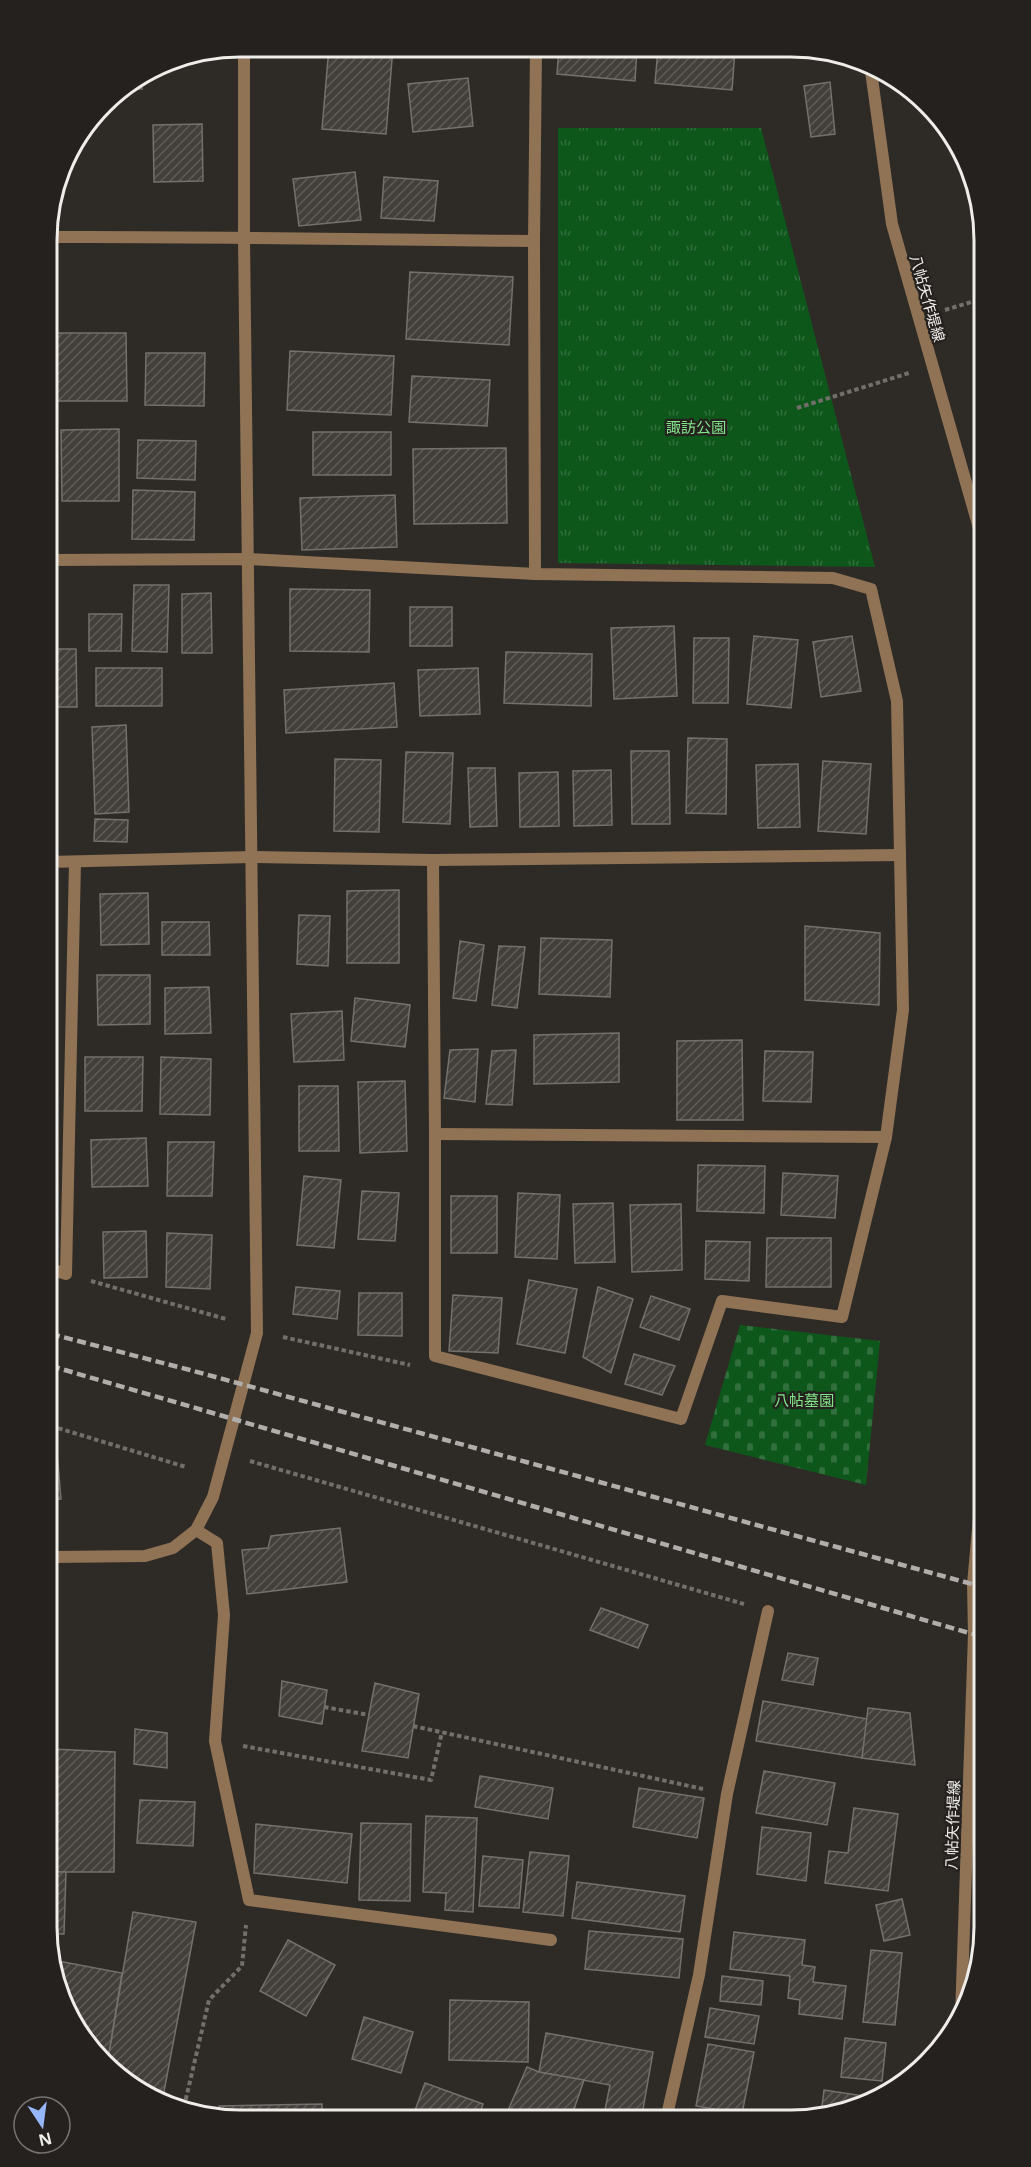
<svg xmlns="http://www.w3.org/2000/svg" width="1031" height="2167" font-family="'Noto Sans','Noto Sans JP',sans-serif">
	<style>
		.cemetery { fill: url(#cemetery-stones) }
		.park { fill: url(#park-tufts) }
		.building { fill: url(#building-hatch); stroke: #74706c; stroke-width: 1.5 }
		.lines { fill: none; stroke-linecap: round; stroke-linejoin: round }
		.path { stroke: #726f6b; stroke-width: 4; stroke-dasharray: 4.5 3; stroke-linecap: butt }
		.service { stroke: #907255; stroke-width: 12 }
		.minor { stroke: #907255; stroke-width: 12 }
		.tertiary { stroke: #907255; stroke-width: 12 }
		.rail { stroke: #b0adaa; stroke-width: 4.5; stroke-dasharray: 9 4.5; stroke-linecap: butt }
		.labels { text-anchor: middle; dominant-baseline: central; stroke-width: 4.5; stroke-linejoin: round; paint-order: stroke }
		.street-label { font-size: 15px; fill: #efedea; stroke: #24211e }
		.park-label { font-size: 15px; fill: #82e489; stroke: #24211e }
		.rim { fill: none; stroke: #efedea; stroke-width: 3 }
	</style>
	<defs>
		<pattern id="cemetery-stones" width="16" height="16" patternUnits="userSpaceOnUse" patternTransform="scale(1.5)"><rect width="16" height="16" fill="#0d571b"/><path d="M2 7V4a2 2 0 0 1 4 0v3zM10 15v-3a2 2 0 0 1 4 0v3z" fill="#316f3c"/></pattern>
		<pattern id="park-tufts" width="24" height="20" patternUnits="userSpaceOnUse" patternTransform="scale(1.5)"><rect width="24" height="20" fill="#0d571b"/><path d="M3 7l-1-3M5 7V3M7 7l1-3M15 17l-1-3M17 17v-4M19 17l1-3" fill="none" stroke="#316f3c"/></pattern>
		<pattern id="building-hatch" width="6" height="6" patternUnits="userSpaceOnUse" patternTransform="scale(1.5)"><rect width="6" height="6" fill="#423f3b"/><path d="M-1 1l2-2M0 6l6-6M5 7l2-2" fill="none" stroke="#5e5b58"/></pattern>
	</defs>
	<rect width="100%" height="100%" fill="#2e2b27"/>
	<polygon class="cemetery" points="740,1325 880,1341 866,1485 705,1445"/>
	<polygon class="park" points="558,128 761,128 875,567 558,563"/>
	<g class="building">
		<polygon points="329,47 393,47 386,134 322,129"/>
		<polygon points="559,48 637,49 635,81 557,74"/>
		<polygon points="658,49 735,50 732,90 655,83"/>
		<polygon points="142,76 142,89 122,89"/>
		<polygon points="468,78 473,126 413,132 408,84"/>
		<polygon points="830,82 835,134 811,137 804,86"/>
		<polygon points="202,124 203,181 154,182 153,125"/>
		<polygon points="355,172 361,220 299,226 293,179"/>
		<polygon points="384,177 438,181 434,221 381,218"/>
		<polygon points="410,272 513,277 509,345 406,339"/>
		<polygon points="47,333 126,333 127,401 48,401"/>
		<polygon points="290,351 394,356 391,415 287,410"/>
		<polygon points="146,353 205,353 204,406 145,405"/>
		<polygon points="412,376 490,380 487,426 409,422"/>
		<polygon points="48,419 50,419 48,472"/>
		<polygon points="119,429 119,501 62,501 61,430"/>
		<rect x="313" y="432" width="78" height="43"/>
		<polygon points="138,440 196,441 195,480 137,478"/>
		<polygon points="506,448 507,523 414,524 413,449"/>
		<polygon points="133,490 195,492 194,540 132,539"/>
		<polygon points="395,495 397,547 302,550 300,498"/>
		<polygon points="134,585 169,585 167,652 132,651"/>
		<polygon points="290,589 370,590 369,652 290,651"/>
		<polygon points="211,593 212,653 182,653 182,594"/>
		<rect x="410" y="607" width="42" height="39"/>
		<polygon points="89,614 122,614 121,651 89,651"/>
		<polygon points="674,626 677,696 614,699 611,628"/>
		<polygon points="754,636 798,640 791,708 747,704"/>
		<polygon points="852,636 861,691 821,697 813,642"/>
		<polygon points="694,638 729,638 728,703 693,703"/>
		<polygon points="48,649 76,649 77,707 49,707"/>
		<polygon points="506,652 592,654 591,706 504,703"/>
		<rect x="96" y="668" width="66" height="38"/>
		<polygon points="478,668 480,714 420,716 418,670"/>
		<polygon points="394,683 397,727 286,733 284,690"/>
		<polygon points="126,725 129,812 95,814 92,727"/>
		<polygon points="688,738 727,739 726,814 686,813"/>
		<polygon points="631,751 669,751 670,824 632,824"/>
		<polygon points="406,752 453,753 450,824 403,822"/>
		<polygon points="335,759 381,760 379,832 334,831"/>
		<polygon points="823,761 871,764 866,834 818,831"/>
		<polygon points="798,764 800,827 758,828 756,765"/>
		<polygon points="468,768 495,768 497,826 470,827"/>
		<polygon points="611,770 612,825 574,826 573,771"/>
		<polygon points="558,772 559,826 520,827 519,773"/>
		<polygon points="95,819 128,820 127,842 94,841"/>
		<polygon points="399,890 399,963 347,963 347,891"/>
		<polygon points="148,893 149,944 101,945 100,894"/>
		<polygon points="299,915 330,916 328,966 297,964"/>
		<polygon points="162,922 209,922 210,955 162,955"/>
		<polygon points="805,926 880,933 879,1005 805,1000"/>
		<polygon points="541,938 612,940 610,997 539,994"/>
		<polygon points="460,941 484,945 476,1001 453,998"/>
		<polygon points="499,946 525,947 517,1008 492,1005"/>
		<polygon points="97,975 150,975 150,1024 98,1025"/>
		<polygon points="209,987 211,1033 165,1034 165,988"/>
		<polygon points="355,998 410,1005 405,1047 351,1041"/>
		<polygon points="342,1011 344,1060 294,1062 291,1014"/>
		<polygon points="619,1033 619,1082 534,1084 534,1035"/>
		<polygon points="742,1040 743,1120 677,1120 677,1041"/>
		<polygon points="478,1049 475,1102 444,1098 450,1050"/>
		<polygon points="516,1050 512,1105 486,1104 492,1051"/>
		<polygon points="765,1051 813,1052 811,1102 763,1101"/>
		<polygon points="85,1057 143,1057 142,1111 85,1111"/>
		<polygon points="161,1057 211,1059 210,1115 160,1114"/>
		<polygon points="405,1081 407,1151 360,1153 358,1082"/>
		<polygon points="299,1086 338,1086 339,1151 299,1151"/>
		<polygon points="146,1138 148,1186 92,1187 91,1140"/>
		<polygon points="168,1142 214,1142 212,1196 167,1196"/>
		<polygon points="698,1165 765,1166 764,1213 697,1211"/>
		<polygon points="783,1173 838,1176 835,1218 781,1215"/>
		<polygon points="304,1176 341,1180 334,1248 297,1245"/>
		<polygon points="362,1191 399,1193 395,1241 358,1239"/>
		<polygon points="518,1193 560,1195 557,1259 515,1257"/>
		<rect x="451" y="1196" width="46" height="57"/>
		<polygon points="613,1203 615,1262 575,1263 573,1204"/>
		<polygon points="681,1204 682,1270 632,1272 630,1205"/>
		<polygon points="146,1231 147,1277 104,1278 103,1232"/>
		<polygon points="167,1233 212,1235 210,1289 166,1287"/>
		<polygon points="767,1238 831,1238 831,1287 766,1287"/>
		<polygon points="706,1241 750,1242 749,1281 705,1279"/>
		<polygon points="529,1280 577,1289 565,1353 517,1344"/>
		<polygon points="296,1287 340,1291 337,1319 293,1314"/>
		<polygon points="598,1287 633,1299 611,1373 583,1357"/>
		<polygon points="359,1293 402,1293 402,1336 358,1335"/>
		<polygon points="453,1295 502,1298 498,1353 449,1351"/>
		<polygon points="651,1296 690,1309 679,1340 640,1327"/>
		<polygon points="634,1354 675,1366 662,1395 625,1384"/>
		<polygon points="56,1441 61,1499 51,1500 51,1442"/>
		<polygon points="340,1528 347,1582 247,1594 242,1550 268,1548 271,1536"/>
		<polygon points="601,1608 648,1625 638,1648 590,1630"/>
		<polygon points="788,1653 818,1658 813,1685 782,1680"/>
		<polygon points="282,1681 327,1690 322,1724 279,1716"/>
		<polygon points="375,1683 419,1694 408,1758 362,1751"/>
		<polygon points="763,1701 868,1719 862,1758 756,1741"/>
		<polygon points="868,1708 910,1713 915,1765 862,1758"/>
		<polygon points="135,1729 167,1733 167,1768 134,1764"/>
		<polygon points="52,1749 115,1752 114,1872 53,1872"/>
		<polygon points="764,1771 835,1783 827,1825 756,1813"/>
		<polygon points="480,1776 553,1788 548,1819 475,1807"/>
		<polygon points="639,1788 704,1798 697,1838 633,1827"/>
		<polygon points="140,1800 195,1802 193,1846 137,1843"/>
		<polygon points="854,1808 898,1814 888,1891 825,1883 829,1851 848,1853"/>
		<polygon points="426,1816 477,1818 473,1912 445,1910 446,1893 423,1892"/>
		<polygon points="361,1823 411,1824 410,1901 359,1900"/>
		<polygon points="256,1824 352,1834 347,1883 254,1873"/>
		<polygon points="762,1827 811,1833 806,1881 757,1874"/>
		<polygon points="530,1852 569,1856 563,1916 523,1912"/>
		<polygon points="483,1856 523,1860 519,1908 479,1906"/>
		<polygon points="53,1872 66,1872 64,1934 53,1934"/>
		<polygon points="577,1882 685,1896 680,1932 572,1918"/>
		<polygon points="902,1899 910,1935 884,1941 876,1905"/>
		<polygon points="133,1912 196,1922 163,2097 112,2072 107,2065"/>
		<polygon points="589,1931 683,1939 679,1978 585,1969"/>
		<polygon points="734,1932 805,1940 802,1965 815,1967 813,1982 846,1986 842,2019 799,2014 800,2000 788,1998 790,1976 730,1969"/>
		<polygon points="288,1940 335,1965 306,2016 260,1991"/>
		<polygon points="871,1950 902,1953 895,2025 863,2022"/>
		<polygon points="53,1960 122,1973 107,2065 73,2024 53,1977"/>
		<polygon points="722,1976 763,1981 761,2005 720,2001"/>
		<polygon points="450,2000 529,2002 528,2062 449,2060"/>
		<polygon points="710,2008 759,2016 754,2044 705,2037"/>
		<polygon points="364,2017 413,2032 401,2073 352,2059"/>
		<polygon points="546,2033 653,2052 642,2115 604,2115 610,2085 539,2072"/>
		<polygon points="845,2038 886,2043 882,2081 841,2077"/>
		<polygon points="708,2044 754,2052 742,2114 696,2106"/>
		<polygon points="527,2067 539,2072 584,2080 572,2115 545,2115 532,2110 530,2115 506,2115"/>
		<polygon points="425,2083 483,2104 479,2116 413,2116"/>
		<polygon points="824,2090 871,2097 870,2100 841,2114 821,2114"/>
		<polygon points="322,2104 322,2116 219,2117 219,2106"/>
	</g>
	<g class="lines">
		<g class="path">
			<polyline points="945,310 978,300"/>
			<polyline points="797,408 909,373"/>
			<polyline points="91,1281 226,1319"/>
			<polyline points="283,1337 410,1365"/>
			<polyline points="51,1426 186,1467"/>
			<polyline points="250,1461 744,1604"/>
			<polyline points="324,1707 369,1715"/>
			<polyline points="413,1726 703,1789"/>
			<polyline points="243,1746 431,1780 442,1732"/>
			<polyline points="184,2107 209,2000 242,1966 246,1925"/>
		</g>
		<polyline class="service" points="667,2115 699,1975 727,1794 768,1611"/>
		<g class="minor">
			<polyline points="871,71 892,224 979,528"/>
			<path d="M 47,237 C 209,236 371,240 534,241 L 536,48"/>
			<polyline points="534,241 535,574"/>
			<polyline points="48,560 248,559 535,574 833,578 871,589 897,701 903,1010 886,1137 435,1134"/>
			<polyline points="433,860 435,1134 435,1356 681,1419 722,1301 842,1317 886,1137"/>
			<polyline points="49,862 251,857 433,860 900,855"/>
			<polyline points="51,1269 66,1274 75,862"/>
			<polyline points="196,1530 217,1543 224,1615 215,1741 249,1900 551,1940"/>
			<polyline points="961,2016 974,1634 973,1584 982,1484"/>
		</g>
		<polyline class="tertiary" points="52,1557 145,1556 173,1548 196,1530 213,1497 257,1333 244,239 244,47"/>
		<g class="rail">
			<polyline points="51,1334 190,1370 983,1587"/>
			<polyline points="51,1366 983,1637"/>
		</g>
	</g>
	<g class="labels">
		<g class="street-label">
			<text transform="translate(928 298) rotate(74)">八帖矢作堤線</text>
			<text transform="translate(952 1825) rotate(-88)">八帖矢作堤線</text>
		</g>
		<g class="park-label">
			<text x="696" y="427">諏訪公園</text>
			<text x="804" y="1400">八帖墓園</text>
		</g>
	</g>
	<path d="M0 0H1031V2167H0ZM240 57H791A183 183 0 0 1 974 240V1927A183 183 0 0 1 791 2110H240A183 183 0 0 1 57 1927V240A183 183 0 0 1 240 57Z" fill="#24211e" fill-rule="evenodd"/>
	<path class="rim" d="M240 57H791A183 183 0 0 1 974 240V1927A183 183 0 0 1 791 2110H240A183 183 0 0 1 57 1927V240A183 183 0 0 1 240 57Z"/>
	<g transform="translate(42 2125) rotate(167)"><circle r="28" fill="#24211e" stroke="#757370" stroke-width="1.5"/>
	<path d="M0-4.5L10 22L0 15L-10 22Z" fill="#97b6fd"/>
	<text y="-9" font-size="16" font-weight="bold" text-anchor="middle" fill="#efedea">N</text>
	</g>
</svg>
